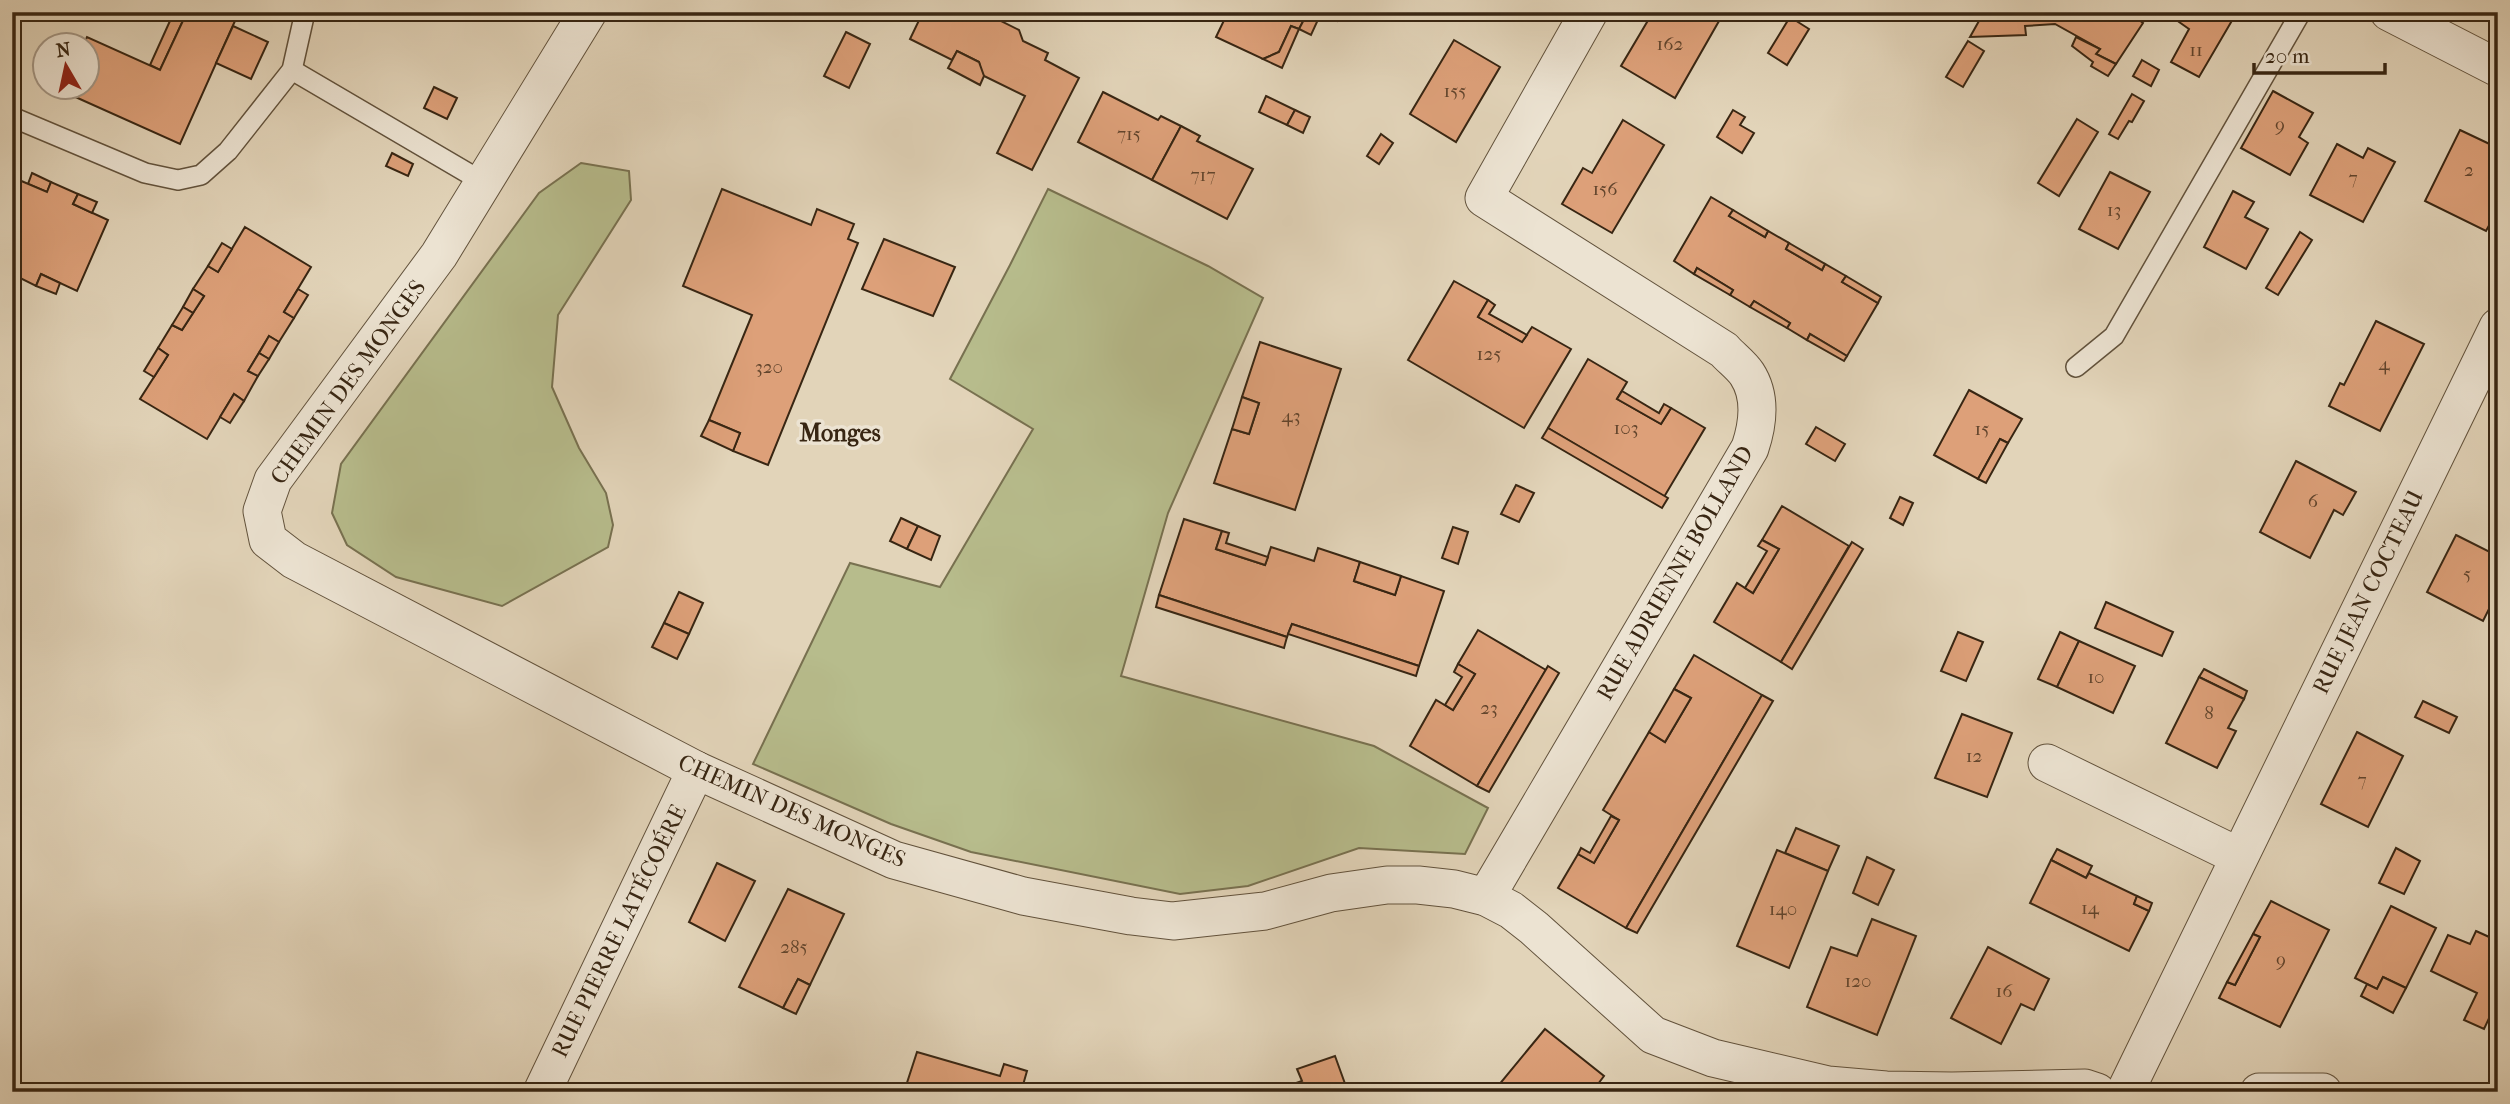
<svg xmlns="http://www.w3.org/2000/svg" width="2510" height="1104" font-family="'IM FELL French Canon',serif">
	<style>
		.green { fill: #b7bc8c; stroke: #787150; stroke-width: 2 }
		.building { fill: #dda079; stroke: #382613; stroke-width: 2 }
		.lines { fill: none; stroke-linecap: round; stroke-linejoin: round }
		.lane-casing { stroke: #62523c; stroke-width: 22 }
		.street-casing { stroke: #62523c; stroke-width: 39 }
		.lane { stroke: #ece3d2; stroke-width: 19 }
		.street { stroke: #ece3d2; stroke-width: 37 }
		.labels { text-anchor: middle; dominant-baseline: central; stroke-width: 7; stroke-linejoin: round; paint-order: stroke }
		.number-label { font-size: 19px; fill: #61442c }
		.street-label { font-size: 23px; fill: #382613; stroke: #ece3d2 }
		.neighbourhood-label { font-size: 24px; font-weight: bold; fill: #382613; stroke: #ece3d2 }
	</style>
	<rect width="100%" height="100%" fill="#e2d4b9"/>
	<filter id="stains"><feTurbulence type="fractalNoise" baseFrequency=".00286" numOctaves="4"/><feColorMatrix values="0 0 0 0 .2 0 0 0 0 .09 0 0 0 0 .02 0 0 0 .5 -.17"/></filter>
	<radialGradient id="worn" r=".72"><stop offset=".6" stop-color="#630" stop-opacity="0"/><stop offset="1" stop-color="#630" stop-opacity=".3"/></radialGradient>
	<g class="green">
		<polygon points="581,163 629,171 631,200 558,315 552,387 579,448 606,493 613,525 608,547 502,606 396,577 347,545 332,513 341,464 539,193"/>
		<polygon points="1048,189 1208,266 1263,298 1168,513 1121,676 1374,746 1488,808 1465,854 1359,848 1248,886 1180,894 971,852 891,824 753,764 850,563 940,587 1033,429 950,379 1010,265"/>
	</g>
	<g class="building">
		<polygon points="174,12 187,12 160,70 150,65"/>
		<polygon points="187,12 239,12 180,144 62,91 64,88 88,88 88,46 83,46 87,37 160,70"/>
		<polygon points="923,12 983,12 1019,30 1023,41 1048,53 1045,60 1079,78 1032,170 997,153 1025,96 982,75 979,62 957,51 952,60 910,39"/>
		<polygon points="1228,12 1308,12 1299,29 1291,26 1279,52 1263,59 1216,37"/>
		<polygon points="1308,12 1341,12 1337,21 1321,13 1311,35 1299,29"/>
		<polygon points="1653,12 1704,12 1719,21 1675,98 1621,66"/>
		<polygon points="1984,12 2129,12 2143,23 2116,64 2096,54 2100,49 2055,24 2025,26 2026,35 1970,37"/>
		<polygon points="2175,12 2237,12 2199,77 2171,62 2189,29 2172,17"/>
		<polygon points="1790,17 1809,29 1787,65 1768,53"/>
		<polygon points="233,26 268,42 251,79 216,63"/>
		<polygon points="1291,26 1299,29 1282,68 1263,59 1279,52"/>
		<polygon points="846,32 870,44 849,88 824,76"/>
		<polygon points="2076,37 2100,49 2096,54 2116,64 2108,76 2091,66 2093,62 2072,46"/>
		<polygon points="1454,40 1500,67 1456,142 1410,114"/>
		<polygon points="1968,41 1984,51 1963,87 1946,77"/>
		<polygon points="957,51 979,62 984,76 980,85 948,68"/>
		<polygon points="2142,60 2159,70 2151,86 2133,76"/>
		<polygon points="434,87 457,98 447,119 424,108"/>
		<polygon points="2273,91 2313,113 2299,137 2308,143 2290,175 2241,148"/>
		<polygon points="1103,92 1158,120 1161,116 1181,126 1152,180 1078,142"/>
		<polygon points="2132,94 2144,101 2132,122 2129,121 2118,139 2109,134"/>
		<polygon points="1266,96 1295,110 1287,125 1259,112"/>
		<polygon points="1295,110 1310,117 1303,133 1287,125"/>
		<polygon points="1733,110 1745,117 1740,125 1754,133 1742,153 1717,137"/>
		<polygon points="2077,119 2098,132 2059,196 2038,183"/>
		<polygon points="1623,120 1664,145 1612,233 1562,204 1583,168 1592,173"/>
		<polygon points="1181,126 1200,136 1197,141 1253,169 1227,219 1152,180"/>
		<polygon points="2460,130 2498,148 2498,192 2493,201 2498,203 2498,209 2486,231 2425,201"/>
		<polygon points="1381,134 1393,143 1379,164 1367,156"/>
		<polygon points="2337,144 2363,158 2368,148 2395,162 2363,222 2310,195"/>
		<polygon points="392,153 413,164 408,176 386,166"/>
		<polygon points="2110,172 2150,192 2118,249 2079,229"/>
		<polygon points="32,173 51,182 47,192 28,184"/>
		<polygon points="12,177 47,192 51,182 78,194 73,204 108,220 77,291 41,274 36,286 12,274 15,263 12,262"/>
		<polygon points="722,189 811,225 817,209 854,224 848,239 858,243 768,465 733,451 740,433 709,420 752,315 683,286"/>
		<polygon points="2233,191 2254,202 2245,217 2268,229 2246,269 2204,247"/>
		<polygon points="78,194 97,202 92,213 73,204"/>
		<polygon points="1711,197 1733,210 1729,216 1765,237 1768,231 1789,243 1786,249 1822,270 1825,264 1846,276 1842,282 1878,303 1847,356 1810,334 1807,340 1787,328 1790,323 1754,301 1750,307 1730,295 1733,290 1697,268 1694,274 1674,261"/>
		<polygon points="1733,210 1768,231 1765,237 1729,216"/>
		<polygon points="245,227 311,267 284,312 294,318 279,342 269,336 248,371 258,376 244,401 234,394 207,439 140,399 168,355 158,348 172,325 182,330 204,296 193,289 208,266 218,272"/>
		<polygon points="2300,232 2312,240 2278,295 2266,288"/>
		<polygon points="884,239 955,267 933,316 862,289"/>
		<polygon points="222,243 232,249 218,272 208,266"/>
		<polygon points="1789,243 1825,264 1822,270 1786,249"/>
		<polygon points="1697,268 1733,290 1730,295 1694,274"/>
		<polygon points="41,274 60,283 56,294 36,286"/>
		<polygon points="1846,276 1881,297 1878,303 1842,282"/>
		<polygon points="1454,281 1488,300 1478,317 1522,342 1532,327 1571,349 1524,428 1408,360"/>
		<polygon points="193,289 204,296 193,313 183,307"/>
		<polygon points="298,289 308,295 294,318 284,312"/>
		<polygon points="1488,300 1495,305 1489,314 1527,335 1522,342 1478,317"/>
		<polygon points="1754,301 1790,323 1787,328 1750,307"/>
		<polygon points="183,307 193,313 182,330 172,325"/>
		<polygon points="2376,321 2424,344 2380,431 2329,406 2340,383 2344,385"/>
		<polygon points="1810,334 1847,356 1844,361 1807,340"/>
		<polygon points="269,336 279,342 269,359 259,353"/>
		<polygon points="1260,342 1341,369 1295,510 1214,483 1232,429 1249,434 1259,403 1242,397"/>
		<polygon points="158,348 168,355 154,377 144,371"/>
		<polygon points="259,353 269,359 258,376 248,371"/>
		<polygon points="1588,359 1627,382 1617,399 1661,424 1671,408 1705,428 1664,497 1548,428"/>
		<polygon points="1969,390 2022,419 2008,443 2000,439 1978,479 1934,455"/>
		<polygon points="1622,391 1659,413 1664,404 1671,408 1661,424 1617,399"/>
		<polygon points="234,394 244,401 230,423 220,417"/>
		<polygon points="1242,397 1259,403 1249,434 1232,429"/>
		<polygon points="709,420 740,433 733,451 701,436"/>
		<polygon points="1816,427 1845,444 1835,461 1806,444"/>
		<polygon points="1548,428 1668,498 1662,508 1542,438"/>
		<polygon points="2000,439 2008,443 1986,483 1978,479"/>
		<polygon points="2296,461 2356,492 2343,515 2334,510 2310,558 2260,532"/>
		<polygon points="1516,485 1534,493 1519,522 1501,514"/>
		<polygon points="1900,497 1913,503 1903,525 1890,518"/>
		<polygon points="1782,506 1849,546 1781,662 1714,622 1737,583 1753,593 1779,549 1762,540"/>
		<polygon points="901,518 918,526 907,549 890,541"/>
		<polygon points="1184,519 1222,531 1216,549 1265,565 1271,547 1314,561 1318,548 1360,562 1354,581 1395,595 1401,576 1444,591 1419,666 1292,624 1287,637 1159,595"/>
		<polygon points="918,526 940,536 931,560 907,549"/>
		<polygon points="1453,527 1468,532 1458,564 1442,558"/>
		<polygon points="1222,531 1229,533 1226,543 1268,557 1265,565 1216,549"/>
		<polygon points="2456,535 2498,556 2498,591 2483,621 2427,592"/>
		<polygon points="1762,540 1779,549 1753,593 1745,588 1767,551 1758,546"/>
		<polygon points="1852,542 1863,549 1792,669 1781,662"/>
		<polygon points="1360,562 1401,576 1395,595 1354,581"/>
		<polygon points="679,592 703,603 689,634 664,623"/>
		<polygon points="1159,595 1287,637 1284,648 1156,607"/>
		<polygon points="2106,602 2173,632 2162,656 2095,628"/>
		<polygon points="664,623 689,634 677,659 652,647"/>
		<polygon points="1292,624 1419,666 1416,676 1288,634"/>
		<polygon points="1478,630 1546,670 1477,786 1410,746 1436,700 1453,710 1475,674 1458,664"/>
		<polygon points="1958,632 1983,642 1966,681 1941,671"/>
		<polygon points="2060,632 2079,641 2057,687 2038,679"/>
		<polygon points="2079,641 2135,666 2113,713 2057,687"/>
		<polygon points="1694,655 1762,695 1626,928 1558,888 1578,854 1594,863 1619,820 1603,810 1649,732 1665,742 1691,698 1674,689"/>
		<polygon points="1458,664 1475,674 1453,710 1445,705 1462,677 1454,672"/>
		<polygon points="1548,666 1559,673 1489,792 1477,786"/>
		<polygon points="2204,669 2247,691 2244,699 2199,677"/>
		<polygon points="2199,677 2244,699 2228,728 2236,731 2217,768 2166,743"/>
		<polygon points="1674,689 1691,698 1665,742 1649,732"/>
		<polygon points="1762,695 1773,701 1637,933 1626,928"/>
		<polygon points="2423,701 2457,717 2449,733 2415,717"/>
		<polygon points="1962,714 2012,733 1987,797 1935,778"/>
		<polygon points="2357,732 2403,756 2368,827 2321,804"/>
		<polygon points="1611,816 1619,820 1594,863 1578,854 1581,848 1590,853"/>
		<polygon points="1796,828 1839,846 1828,871 1785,853"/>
		<polygon points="2396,848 2420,861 2404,894 2379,883"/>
		<polygon points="2057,849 2092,866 2086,878 2051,860"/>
		<polygon points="1777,850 1828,871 1789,968 1737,946"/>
		<polygon points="1867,857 1894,870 1878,905 1853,893"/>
		<polygon points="2051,860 2086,878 2089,873 2137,896 2134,904 2149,911 2129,951 2030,903"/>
		<polygon points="717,863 755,881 725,941 689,922"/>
		<polygon points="788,889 844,914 810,985 798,979 783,1008 739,987"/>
		<polygon points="2137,896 2152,903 2149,911 2134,904"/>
		<polygon points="2271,901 2329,930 2280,1027 2219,998 2227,982 2235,985 2260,937 2253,934"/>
		<polygon points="2391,906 2436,928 2406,988 2383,977 2377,989 2355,978"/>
		<polygon points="1872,919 1916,936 1877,1035 1807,1007 1831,947 1857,956"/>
		<polygon points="2476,931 2498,941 2498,999 2484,1029 2464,1020 2477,993 2431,971 2448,935 2470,944"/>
		<polygon points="2253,934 2260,937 2235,985 2227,982"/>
		<polygon points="1988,947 2049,979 2034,1010 2021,1004 2001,1044 1951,1018"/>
		<polygon points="2383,977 2406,988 2393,1013 2361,996 2367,984 2377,989"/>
		<polygon points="798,979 810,985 796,1014 783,1008"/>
		<polygon points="1545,1029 1604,1076 1592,1092 1493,1092"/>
		<polygon points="917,1052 1000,1076 1004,1064 1027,1071 1021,1092 904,1092"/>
		<polygon points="1335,1056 1348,1092 1270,1092 1302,1081 1297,1069"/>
	</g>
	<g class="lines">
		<g class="lane-casing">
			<g id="lane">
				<polyline points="292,70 483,182"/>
				<polyline points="12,117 145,173 178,180 201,175 228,151 292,70 305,12"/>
				<polyline points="2076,367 2114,336 2301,12"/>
			</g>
		</g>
		<g class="street-casing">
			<g id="street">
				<polyline points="588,12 439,255 273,480 262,511 268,540 294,560 696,770 894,860 1023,896 1131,916 1173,921 1265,911 1331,893 1387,885 1418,885 1454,889 1486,897 1511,910 1534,928 1653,1035 1713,1058 1828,1085 1886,1090 1952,1091 2085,1088 2097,1092"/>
				<polyline points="2389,12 2498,68"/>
				<polyline points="2047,763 2238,856"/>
				<path d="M 1486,897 L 1750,448 C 1758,424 1762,397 1747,374 C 1741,365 1731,358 1724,350 L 1484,198 L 1589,12"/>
				<polyline points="542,1092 696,770"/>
				<polyline points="2125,1092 2498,327"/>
				<polyline points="2259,1092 2323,1092"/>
			</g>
		</g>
		<use href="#lane" class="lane"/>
		<use href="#street" class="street"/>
	</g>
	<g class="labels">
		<g class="number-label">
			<text x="1670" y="44">162</text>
			<text x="2196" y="50">11</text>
			<text x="1455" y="91">155</text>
			<text x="2280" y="125">9</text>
			<text x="1129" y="134">715</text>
			<text x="2469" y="170">2</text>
			<text x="1203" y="175">717</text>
			<text x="2353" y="178">7</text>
			<text x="1605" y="189">156</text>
			<text x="2114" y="210">13</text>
			<text x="1489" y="354">125</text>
			<text x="2384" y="364">4</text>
			<text x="769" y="367">320</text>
			<text x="1291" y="416">43</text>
			<text x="1626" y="428">103</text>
			<text x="1982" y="429">15</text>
			<text x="2313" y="501">6</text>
			<text x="2467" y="574">5</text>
			<text x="2096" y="677">10</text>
			<text x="1489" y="708">23</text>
			<text x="2209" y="713">8</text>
			<text x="1974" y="756">12</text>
			<text x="2362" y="780">7</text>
			<text x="2090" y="908">14</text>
			<text x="1783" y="909">140</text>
			<text x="794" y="947">285</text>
			<text x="2281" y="960">9</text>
			<text x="1858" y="981">120</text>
			<text x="2004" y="991">16</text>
		</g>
		<g class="street-label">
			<text transform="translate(348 382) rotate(-54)">CHEMIN DES MONGES</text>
			<text transform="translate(1675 573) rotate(-60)">RUE ADRIENNE BOLLAND</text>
			<text transform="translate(2368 592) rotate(-64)">RUE JEAN COCTEAU</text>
			<text transform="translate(792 811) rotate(24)">CHEMIN DES MONGES</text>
			<text transform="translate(619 931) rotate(-64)">RUE PIERRE LATÉCOÉRE</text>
		</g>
		<g class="neighbourhood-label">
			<text x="840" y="433">Monges</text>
		</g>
	</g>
	<rect width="2510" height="1104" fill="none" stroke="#e2d4b9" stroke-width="42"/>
	<rect x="14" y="14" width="2482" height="1076" fill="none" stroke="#382613" stroke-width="3.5"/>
	<rect x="21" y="21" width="2468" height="1062" fill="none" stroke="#382613" stroke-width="2"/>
	<g transform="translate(66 66) rotate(351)"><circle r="33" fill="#ece3d2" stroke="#a49786" stroke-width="2"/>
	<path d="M0-5L12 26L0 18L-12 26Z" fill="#8f2418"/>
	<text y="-10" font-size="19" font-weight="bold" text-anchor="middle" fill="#382613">N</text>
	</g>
	<path d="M2254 63v10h131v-10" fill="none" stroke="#382613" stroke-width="3.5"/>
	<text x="2265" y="63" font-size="21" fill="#382613" stroke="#ece3d2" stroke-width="5" paint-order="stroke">20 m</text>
	<rect width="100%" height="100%" filter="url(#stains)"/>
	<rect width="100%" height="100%" fill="url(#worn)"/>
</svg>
